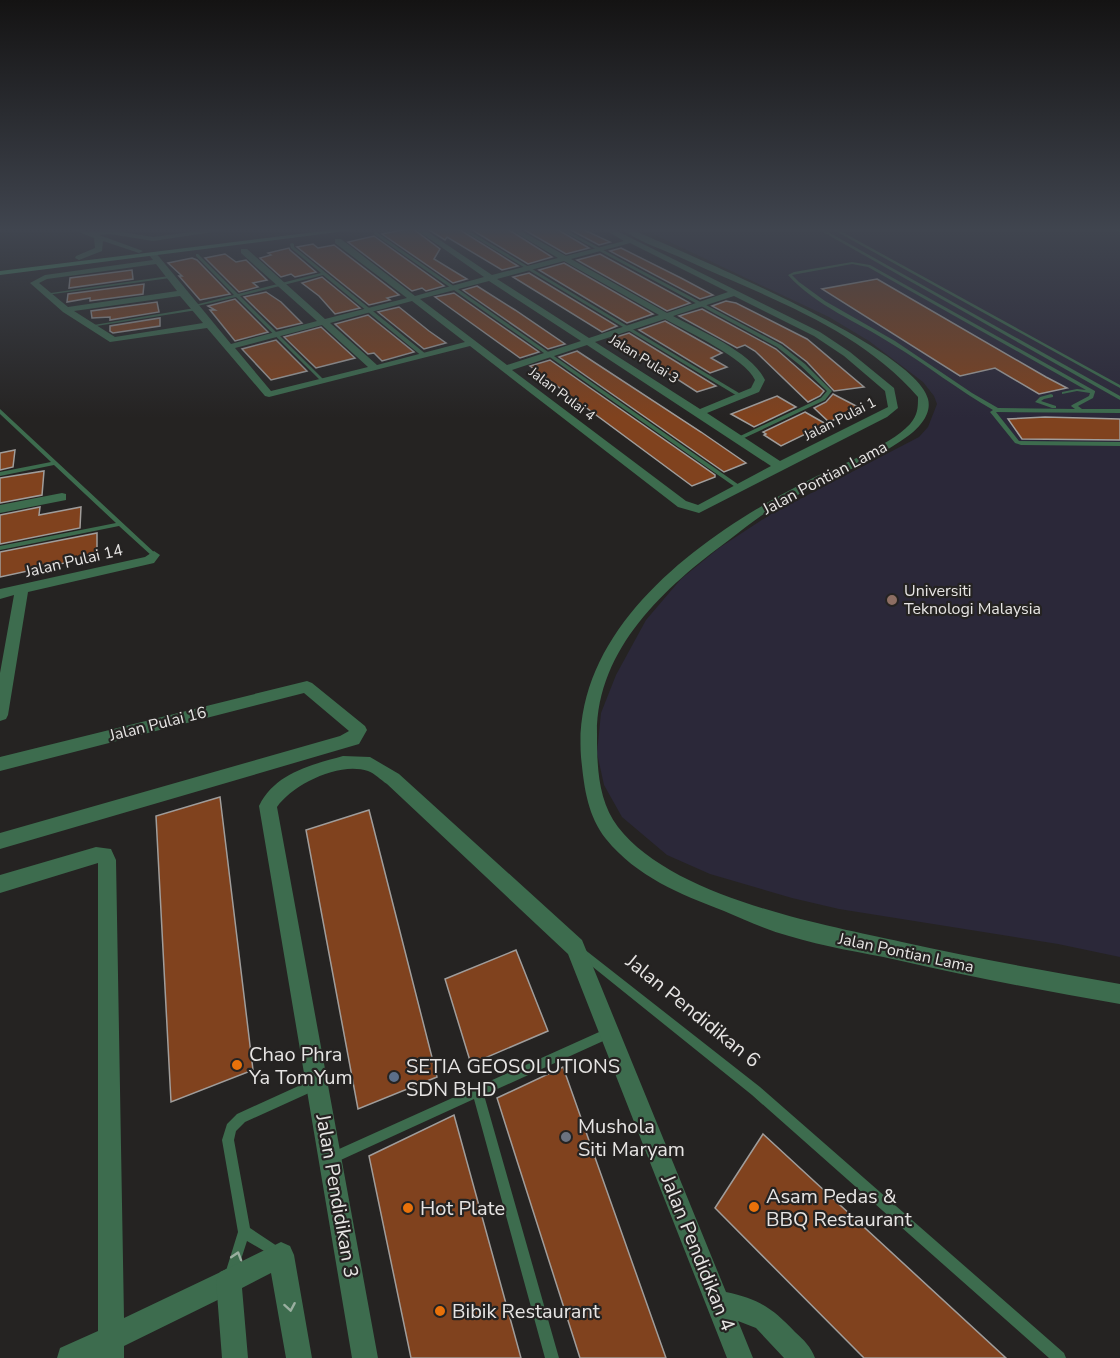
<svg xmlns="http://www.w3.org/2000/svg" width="1120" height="1358" font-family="'Nunito Sans',sans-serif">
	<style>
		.education { fill: #2b2839 }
		.building { fill: #80421e; stroke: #a09d9b; stroke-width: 1.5 }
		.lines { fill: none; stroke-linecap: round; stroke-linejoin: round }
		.service { fill: #3d6c4e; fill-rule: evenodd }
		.minor { fill: #3d6c4e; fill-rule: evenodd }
		.tertiary { fill: #3d6c4e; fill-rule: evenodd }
		.secondary { fill: #469565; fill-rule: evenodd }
		.trunk { fill: #4cc37f; fill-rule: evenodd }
		.oneway { stroke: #9aafa0 }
		.education-dot { fill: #8d6e63; stroke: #252322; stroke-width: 2 }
		.food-dot { fill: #e8710a; stroke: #252322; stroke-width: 2 }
		.service-dot { fill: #5c6f8a; stroke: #252322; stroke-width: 2 }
		.worship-dot { fill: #6b7280; stroke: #252322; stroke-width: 2 }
		.labels { text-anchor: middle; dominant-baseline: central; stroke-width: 4.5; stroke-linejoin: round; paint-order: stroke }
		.far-street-label { font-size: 14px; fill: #e7e5e4; stroke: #252322 }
		.street-label { font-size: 16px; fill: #e7e5e4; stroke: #252322 }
		.poi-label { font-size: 16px; fill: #e7e5e4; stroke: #252322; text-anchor: start }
		.near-street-label { font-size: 20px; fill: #e7e5e4; stroke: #252322 }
		.near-poi-label { font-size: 20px; fill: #e7e5e4; stroke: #252322; text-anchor: start }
	</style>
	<rect width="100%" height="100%" fill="#252322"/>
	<polygon class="education" points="640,228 1120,228 1120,957 1058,944 839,909 792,898 710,874 667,855 622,817 604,785 597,753 601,713 616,675 646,620 681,579 719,548 771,514 919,437 928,427 937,404 934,396 923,382 869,341 829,317"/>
	<g class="building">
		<polygon points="412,228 440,249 434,259 467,279 453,283 382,234"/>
		<polygon points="426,228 457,228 518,266 502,270 447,237 445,240"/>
		<polygon points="469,228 506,228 552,257 528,264"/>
		<polygon points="521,228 555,228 589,248 566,254"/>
		<polygon points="567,228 580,228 610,242 599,245"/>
		<polygon points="374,236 444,286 426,291 422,288 412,291 348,242"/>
		<polygon points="313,244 318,248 334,245 399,295 387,298 390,300 369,305 297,247"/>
		<polygon points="289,248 290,250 316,272 295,277 291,274 281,277 260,258 271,255 268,253"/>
		<polygon points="621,248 681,278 713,295 700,299 610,251"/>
		<polygon points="225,254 236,262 246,260 267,280 253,283 258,287 239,292 205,258"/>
		<polygon points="600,254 690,303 667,311 577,260"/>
		<polygon points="192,258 197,260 230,294 200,300 179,276 182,276 168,263"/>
		<polygon points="564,263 653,314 627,323 539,270"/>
		<polygon points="132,270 133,279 69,288 70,278"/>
		<polygon points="529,273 617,326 602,332 513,277"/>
		<polygon points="322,277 360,308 335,314 319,296 302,283"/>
		<polygon points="877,279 1046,377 1067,388 1039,394 995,368 960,376 822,289"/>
		<polygon points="144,284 143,294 90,301 90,298 67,302 68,294"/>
		<polygon points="477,286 515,310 565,344 548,349 463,290"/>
		<polygon points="266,292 281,302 302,323 277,329 244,297"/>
		<polygon points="454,293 539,352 520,358 435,297"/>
		<polygon points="235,299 268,332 235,341 210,310 215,310 208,306"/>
		<polygon points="726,301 736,303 807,339 864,387 834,391 807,362 782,343 712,306"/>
		<polygon points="157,302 159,312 110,320 110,317 92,318 91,311"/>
		<polygon points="399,307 429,331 446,343 424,349 378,312"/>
		<polygon points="702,309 776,349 824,391 820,396 808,402 755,351 745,345 737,348 679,316"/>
		<polygon points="368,315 414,352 382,361 374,353 368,354 335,324"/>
		<polygon points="160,318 160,326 113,333 110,331 110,326"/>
		<polygon points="665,321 722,353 711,358 727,367 710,373 639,330"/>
		<polygon points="321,327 355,358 316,368 284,337"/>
		<polygon points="629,333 716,386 697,392 613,338"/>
		<polygon points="276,340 307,371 271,380 242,349"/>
		<polygon points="577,351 701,432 746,463 724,472 559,357"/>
		<polygon points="550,360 715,475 715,477 692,486 530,366"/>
		<polygon points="833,394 860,408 829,422 814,408 826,402"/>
		<polygon points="777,396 796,407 754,427 731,414"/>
		<polygon points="805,412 826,424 781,446 764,435 766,434 763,432"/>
		<polygon points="1045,417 1120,419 1120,440 1022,439 1008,419"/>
		<polygon points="15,450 13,467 0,470 0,453"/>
		<polygon points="44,471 42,495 0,503 0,478"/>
		<polygon points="40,507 39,515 81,507 80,528 0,544 0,515"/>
		<polygon points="97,533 97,556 0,577 0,552"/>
		<polygon points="220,797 253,1070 171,1102 156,816"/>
		<polygon points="369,810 437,1077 358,1109 306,830"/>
		<polygon points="516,950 548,1031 471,1064 445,979"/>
		<polygon points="563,1067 666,1358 580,1358 497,1098"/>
		<polygon points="454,1115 521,1358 411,1358 369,1156"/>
		<polygon points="763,1134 1006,1358 864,1358 715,1208"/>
	</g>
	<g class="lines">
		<g class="service">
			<polygon points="118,228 124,228 111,233 108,232"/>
			<polygon points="459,228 464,228 744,396 739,397"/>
			<polygon points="557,228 562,228 781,345 805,364 832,391 825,400 742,439 738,439 738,437 821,398 827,391 801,366 777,347"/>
			<polygon points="816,228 821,228 1120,396 1120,400"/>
			<polygon points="830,228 835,228 1120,385 1120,388"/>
			<polygon points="374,232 376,232 742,487 742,489 738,489 374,234"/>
			<polygon points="292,243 294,244 294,247 427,355 427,357 423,357 323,275 240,296 324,380 324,382 322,382 236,297 193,307 191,306 234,295 196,256 196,254 198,254 238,294 321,273 291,248 290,244"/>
			<path d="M 852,262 L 870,265 L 1095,391 L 1095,392 L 1093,398 L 1078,406 L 1082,409 L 1120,409 L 1120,413 L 996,412 L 1019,441 L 1120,442 L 1120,446 L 1021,445 L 1015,443 L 990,412 L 993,410 C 958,390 927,365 892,344 C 858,322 816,306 788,275 L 794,272 ZM 852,264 L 868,267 L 1086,390 L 1077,389 L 1062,392 L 1062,394 L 1077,391 L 1090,393 L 1089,396 L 1072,405 L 1071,406 L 1075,409 L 998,408 L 972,393 L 895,341 L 825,301 L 799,282 L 792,275 Z"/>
			<polygon points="169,276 170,276 170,278 46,295 44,294"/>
			<polygon points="195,308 197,308 197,310 90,327 88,326"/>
			<polygon points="1051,394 1053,395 1053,397 1044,399 1041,401 1056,406 1056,408 1052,408 1035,402 1040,397"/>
			<polygon points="0,409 156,554 157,555 156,556 152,556 119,526 0,550 0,546 116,523 54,465 0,476 0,472 51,462 0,414"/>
			<polygon points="581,947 584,949 760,1087 1064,1353 1066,1358 1049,1358 752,1095 578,955 576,952 578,949"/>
			<polygon points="608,1028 612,1029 613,1033 612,1037 484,1095 559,1358 545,1358 474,1099 332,1164 328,1162 326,1158 328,1154"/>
			<polygon points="316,1078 320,1080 322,1084 320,1088 245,1122 236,1131 234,1140 250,1228 280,1248 282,1252 280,1256 276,1258 247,1241 235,1278 231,1280 227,1278 225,1274 238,1232 222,1140 227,1124 237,1114"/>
		</g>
		<g class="minor">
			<polygon points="68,228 78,228 89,232 110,230 153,237 220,228 240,228 153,241 110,234 99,235 143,251 139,253 103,241 102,251 79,260 75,258 76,256 95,248 94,238"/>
			<path d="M 414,228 L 422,228 L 492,275 L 558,258 L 508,228 L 516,228 L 566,256 L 624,241 L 602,228 L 611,228 L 820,332 L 850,352 L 894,388 L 898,408 L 887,417 L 699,513 L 678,507 L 470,346 L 269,397 L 265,396 L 207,328 L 110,342 L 63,312 L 30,283 L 45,275 L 153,260 L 149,255 L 156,253 L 231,344 L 317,321 L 241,253 L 241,249 L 247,249 L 325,319 L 407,298 L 335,243 L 335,239 L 341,239 L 415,296 L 484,277 ZM 630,243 L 728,292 L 667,313 L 571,259 ZM 564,261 L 659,315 L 589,338 L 497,279 ZM 156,264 L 177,291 L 68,307 L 39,283 L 47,279 ZM 489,281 L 581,341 L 507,365 L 420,299 ZM 180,296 L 203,323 L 115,337 L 74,311 ZM 734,296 L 814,336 L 844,356 L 885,391 L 888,407 L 780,461 L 707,413 L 759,392 L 765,380 C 752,352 700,331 673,316 ZM 412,301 L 465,342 L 377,365 L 330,323 ZM 665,319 C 688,332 745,358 755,380 L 751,388 L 700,409 L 595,342 ZM 322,325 L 368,367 L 271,391 L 235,348 ZM 587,345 L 771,466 L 698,505 L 686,501 L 512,370 Z"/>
			<polygon points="62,493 66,494 66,500 0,513 0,505"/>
			<polygon points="154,551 160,555 154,563 28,592 8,715 6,719 0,721 0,673 14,595 0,599 0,589 145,557"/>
			<polygon points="307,681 312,683 365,726 367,730 359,744 0,849 0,833 340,736 349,731 304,693 0,771 0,757"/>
			<path d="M 343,756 L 370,757 L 399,774 L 582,940 L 726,1292 C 759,1299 772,1308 795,1332 C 804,1340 811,1347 815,1358 L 784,1358 L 756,1328 L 738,1321 L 753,1358 L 727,1358 L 568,954 L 387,784 C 381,780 374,773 368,771 C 339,761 292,785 277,807 L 378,1358 L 352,1358 L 259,806 C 275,773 311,765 343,756 Z"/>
			<polygon points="96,847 111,849 116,860 124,1318 229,1268 238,1272 242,1281 238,1290 124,1346 124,1358 57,1358 60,1348 98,1331 98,863 0,893 0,875"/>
		</g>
		<g class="tertiary">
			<path d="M 620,228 L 629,228 C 683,253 915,347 928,399 C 932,414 919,428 908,436 C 868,465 820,482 777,506 C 760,515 744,529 729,540 C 665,587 596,649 597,735 C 597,766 598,801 618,827 C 672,897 819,924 902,942 C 974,958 1047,971 1120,984 L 1120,1004 C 1045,991 971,977 897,960 C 861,952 824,947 789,936 C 767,930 745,920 724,911 C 680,894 637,877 606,839 C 587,815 584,786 581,757 C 571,624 708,531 813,478 C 838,466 899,442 913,420 C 918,413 918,405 918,397 C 859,328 766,297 686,260 C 665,250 638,242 620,228 Z"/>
			<polygon points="281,1242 290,1246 294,1255 312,1358 286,1358 271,1273 242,1288 248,1358 222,1358 216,1281 220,1272"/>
		</g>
		<polygon class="secondary" points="347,228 369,228 0,275 0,271"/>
		<polygon class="trunk" points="1111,228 1120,228 1120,232"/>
	</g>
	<defs><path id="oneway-chevron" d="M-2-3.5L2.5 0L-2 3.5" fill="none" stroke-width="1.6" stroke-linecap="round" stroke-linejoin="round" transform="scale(1.5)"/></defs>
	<g class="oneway">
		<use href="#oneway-chevron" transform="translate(237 1256) rotate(-73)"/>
		<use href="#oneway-chevron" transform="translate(290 1307) rotate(80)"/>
	</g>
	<linearGradient id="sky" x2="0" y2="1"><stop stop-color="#141313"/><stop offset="0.55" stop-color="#40454f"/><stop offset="1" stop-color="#40454f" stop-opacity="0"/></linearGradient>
	<rect width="1120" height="418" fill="url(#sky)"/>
	<circle class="education-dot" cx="892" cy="600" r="6"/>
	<g class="food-dot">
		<circle cx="237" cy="1065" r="6"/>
		<circle cx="754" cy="1207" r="6"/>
		<circle cx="408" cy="1208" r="6"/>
		<circle cx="440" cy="1311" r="6"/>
	</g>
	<circle class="service-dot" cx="394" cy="1077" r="6"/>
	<circle class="worship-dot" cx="566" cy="1137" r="6"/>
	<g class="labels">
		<g class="far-street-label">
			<text transform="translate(644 359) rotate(32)">Jalan Pulai 3</text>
			<text transform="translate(562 394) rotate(37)">Jalan Pulai 4</text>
			<text transform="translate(840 419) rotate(-27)">Jalan Pulai 1</text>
		</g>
		<g class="street-label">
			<text transform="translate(825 478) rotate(-28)">Jalan Pontian Lama</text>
			<text transform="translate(74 561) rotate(-13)">Jalan Pulai 14</text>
			<text transform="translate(158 724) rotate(-14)">Jalan Pulai 16</text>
			<text transform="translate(906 953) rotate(12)">Jalan Pontian Lama</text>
		</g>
		<g class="poi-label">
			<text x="904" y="591">Universiti<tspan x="904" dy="18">Teknologi Malaysia</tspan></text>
		</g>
		<g class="near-street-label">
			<text transform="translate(693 1011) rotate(39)">Jalan Pendidikan 6</text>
			<text transform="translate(337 1196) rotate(80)">Jalan Pendidikan 3</text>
			<text transform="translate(698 1253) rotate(68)">Jalan Pendidikan 4</text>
		</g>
		<g class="near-poi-label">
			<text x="249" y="1054">Chao Phra<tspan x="249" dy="23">Ya TomYum</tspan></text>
			<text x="406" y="1066">SETIA GEOSOLUTIONS<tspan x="406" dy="23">SDN BHD</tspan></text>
			<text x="578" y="1126">Mushola<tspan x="578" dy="23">Siti Maryam</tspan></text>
			<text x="766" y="1196">Asam Pedas &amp;<tspan x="766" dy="23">BBQ Restaurant</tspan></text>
			<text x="420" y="1208">Hot Plate</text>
			<text x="452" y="1311">Bibik Restaurant</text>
		</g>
	</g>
</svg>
